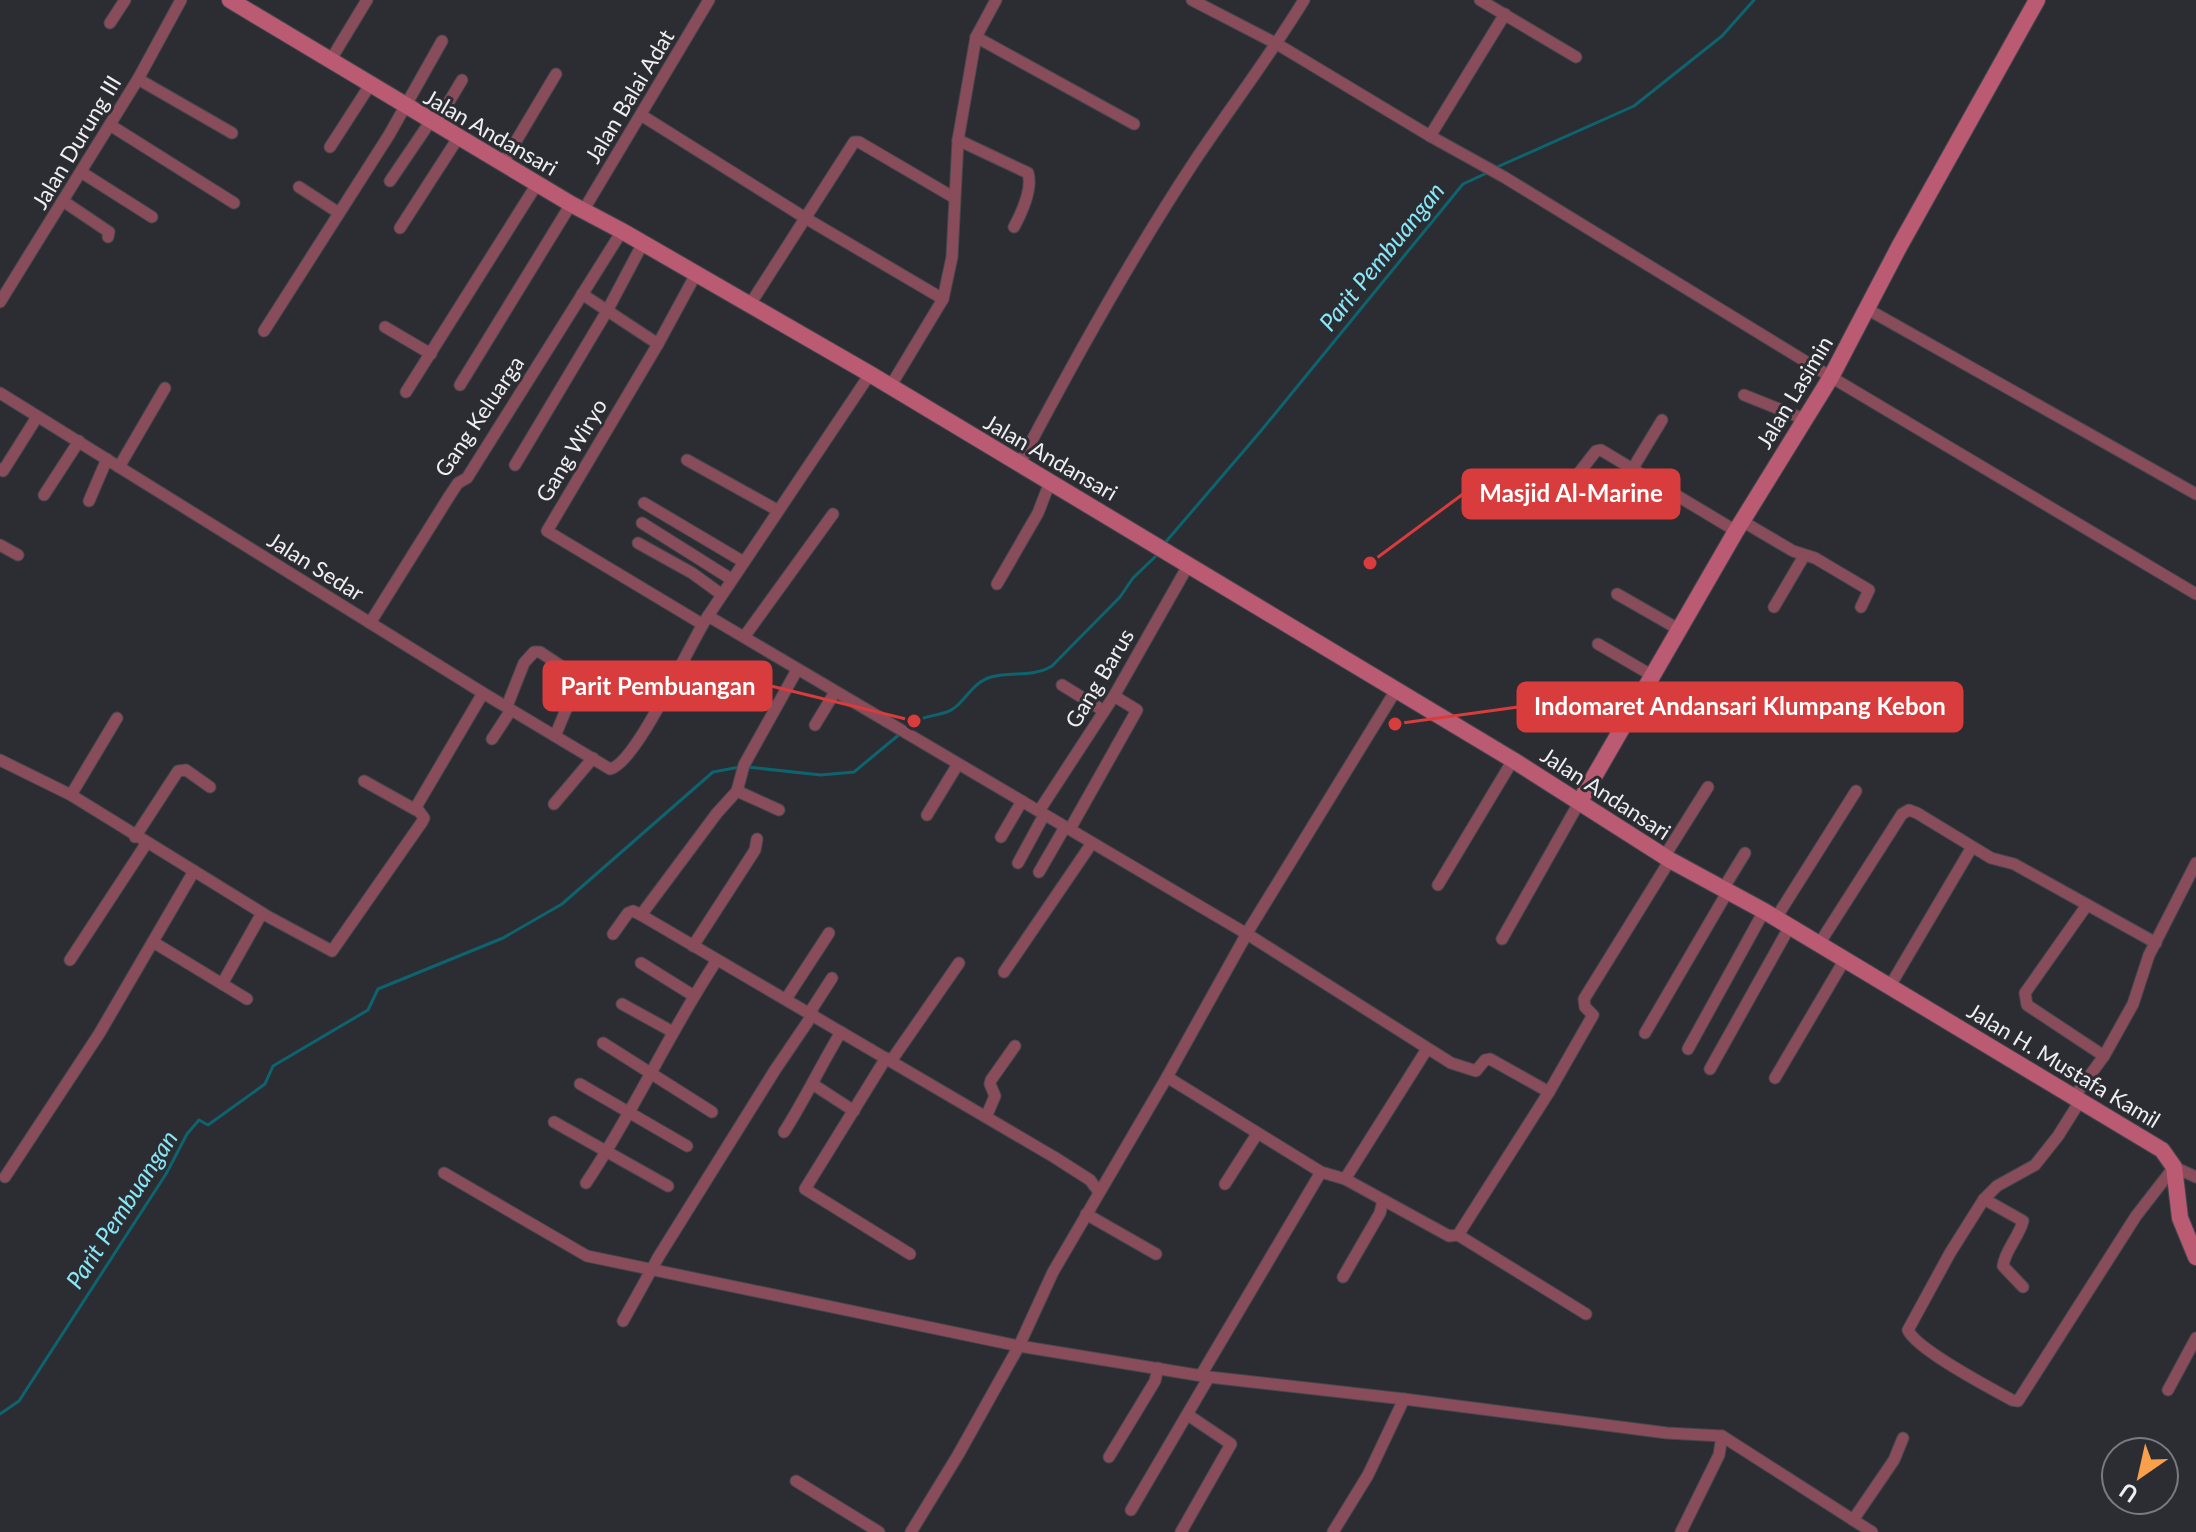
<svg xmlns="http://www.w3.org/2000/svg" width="2196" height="1532" font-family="Lato,sans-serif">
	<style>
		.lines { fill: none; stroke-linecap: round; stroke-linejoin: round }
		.stream { stroke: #0d646f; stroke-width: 3 }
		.street-casing { stroke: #47484d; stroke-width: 13 }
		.secondary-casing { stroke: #47484d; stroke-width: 18 }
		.street { stroke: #894c5b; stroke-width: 11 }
		.secondary { stroke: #bb5b73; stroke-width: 16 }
		.labels { text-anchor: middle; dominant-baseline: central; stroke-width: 6; stroke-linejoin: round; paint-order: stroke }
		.street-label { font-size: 22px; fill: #efeff3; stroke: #2c2d32 }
		.water-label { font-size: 24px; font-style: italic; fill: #87e8f7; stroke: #2c2d32 }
		.leader { fill: none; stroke: #d83c3c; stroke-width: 3 }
		.callout-dot { fill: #d83c3c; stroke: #2c2d32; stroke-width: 3 }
		.callout { fill: #d83c3c; stroke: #d83c3c; stroke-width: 3 }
		.callout-label { font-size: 24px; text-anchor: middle; font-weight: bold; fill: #fff }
	</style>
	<rect width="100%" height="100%" fill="#2c2d32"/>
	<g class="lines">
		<g class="stream">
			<polyline points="1495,168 1634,106 1722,36 1754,0"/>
			<polyline points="1164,544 1260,432 1463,184 1489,172"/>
			<path d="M 906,728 C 919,716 932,717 947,712 C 964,706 970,683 991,677 C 1012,671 1032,678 1052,666 L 1120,597 L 1133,578 L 1158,554"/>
			<polyline points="747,767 821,775 854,772 901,733"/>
			<polyline points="0,1414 19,1401 166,1174 187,1134 199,1120 208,1125 265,1084 273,1066 368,1010 378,989 503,938 562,904 713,772 740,767"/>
		</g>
		<g class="street-casing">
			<g id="street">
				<polyline points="1192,0 1277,44 1430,136 1504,177 1831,377 2196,594"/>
				<polyline points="1480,0 1576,57"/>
				<polyline points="110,23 125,0"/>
				<polyline points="976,37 1134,124"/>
				<polyline points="330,61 367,0"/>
				<polyline points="138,79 232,133"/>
				<polyline points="641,115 807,219 943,299"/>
				<polyline points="110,125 234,203"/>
				<polyline points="435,125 462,80"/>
				<polyline points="1430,136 1505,14"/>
				<path d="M 958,140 L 1028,173 C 1033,189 1022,212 1014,227"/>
				<polyline points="330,147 370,85"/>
				<polyline points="503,163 556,74"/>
				<polyline points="81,172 152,217"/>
				<polyline points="390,181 430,122"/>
				<polyline points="299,187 339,213"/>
				<polyline points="63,201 109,232 108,237"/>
				<polyline points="583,211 709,0"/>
				<polyline points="400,228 458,138"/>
				<polyline points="696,274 658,344 547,531 702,624"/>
				<polyline points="582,294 658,344"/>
				<polyline points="0,302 138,79 181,0"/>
				<polyline points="749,306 854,142 859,142 953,197"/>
				<polyline points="1867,309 2196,494"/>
				<polyline points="385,327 431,354"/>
				<polyline points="264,331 389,135 442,41"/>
				<polyline points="460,385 571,204"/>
				<polyline points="890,387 943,299 952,257 958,140 976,37 996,0"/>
				<polyline points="406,392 537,184"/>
				<path d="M 0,393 L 483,693 L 610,769 C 637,763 689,644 708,616 L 1247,934 L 1451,1063 L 1476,1071 L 1485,1060 L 1490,1059 L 1549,1092"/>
				<polyline points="1744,395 1804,419"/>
				<polyline points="687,460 777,510"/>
				<polyline points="515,465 607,311 643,243"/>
				<path d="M 1019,465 C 1073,362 1130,259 1194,162 C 1230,108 1270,56 1304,0"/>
				<polyline points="119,467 165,388"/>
				<polyline points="1633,468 1662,420"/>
				<polyline points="0,469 3,471 37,417"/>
				<polyline points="1571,483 1596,451 1601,450 1736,531"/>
				<polyline points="44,495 79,441"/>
				<polyline points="89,501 107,459"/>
				<polyline points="644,503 742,561"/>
				<polyline points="1742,521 1793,551 1815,558 1869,590 1861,607"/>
				<polyline points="642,523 731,579"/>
				<polyline points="638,543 692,573 721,594"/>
				<polyline points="0,545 18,555"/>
				<polyline points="997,584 1038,513 1050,482"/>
				<polyline points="1617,594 1680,630"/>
				<polyline points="1774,607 1804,556"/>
				<polyline points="708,616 870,374"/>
				<polyline points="370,623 450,495 458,483 467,478 622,231"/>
				<polyline points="744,637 833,514"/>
				<polyline points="1598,644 1653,676"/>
				<polyline points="1062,685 1104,711"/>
				<polyline points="507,706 524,663 534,652 540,652 576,676 578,681 555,736"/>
				<polyline points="815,725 835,692"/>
				<polyline points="492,739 511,710"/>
				<polyline points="0,760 71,795 267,916 332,951 422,822 424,818 416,807 483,693"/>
				<polyline points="364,781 416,810"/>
				<polyline points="737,791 779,810"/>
				<polyline points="71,795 117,718"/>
				<polyline points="554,804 593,758"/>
				<polyline points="1039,811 1114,696 1189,564"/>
				<polyline points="927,815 958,764"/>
				<polyline points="1070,829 1137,710 1114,696"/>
				<polyline points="135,837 178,771 186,770 210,787"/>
				<polyline points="1001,837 1022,801"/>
				<polyline points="1664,857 1708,787"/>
				<polyline points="1018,863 1044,815"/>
				<polyline points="1039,872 1065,827"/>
				<polyline points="1438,885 1513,760"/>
				<polyline points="1723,889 1745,853"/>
				<polyline points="2087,905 2025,993 2027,1005 2104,1056"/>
				<polyline points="641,915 1054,1157 1090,1180 1099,1192"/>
				<polyline points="1776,918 1856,791"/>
				<polyline points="613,934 628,913 633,911 641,915 717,813 737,791 744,765 797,670"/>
				<polyline points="1502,939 1580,801"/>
				<polyline points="153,942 247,999"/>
				<polyline points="1819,944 1902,814 1909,810 1917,813 1991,858 2014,864 2156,943"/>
				<polyline points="693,946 755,850 757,839"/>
				<polyline points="70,960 146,844"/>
				<polyline points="641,963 694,996"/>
				<polyline points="1004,972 1092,843"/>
				<polyline points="222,984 262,913"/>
				<polyline points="1890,986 1972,847"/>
				<polyline points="786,999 829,933"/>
				<polyline points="622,1004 673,1032"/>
				<polyline points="810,1012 832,978"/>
				<polyline points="1645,1033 1728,891"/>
				<polyline points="603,1043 712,1112"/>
				<polyline points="1688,1049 1764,911"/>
				<polyline points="886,1058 805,1189 910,1254"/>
				<polyline points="891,1061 959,963"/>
				<polyline points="1710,1069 1790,926"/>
				<polyline points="1167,1077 1321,1172 1345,1179 1449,1236 1458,1235 1549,1092 1593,1015 1585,1007 1584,999 1670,860"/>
				<polyline points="1775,1078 1845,959"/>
				<polyline points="580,1084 687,1146"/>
				<polyline points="814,1085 854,1111"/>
				<polyline points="2074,1097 2104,1056 2133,1004 2149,955 2196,863"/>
				<path d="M 2080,1101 L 2058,1136 L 2035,1165 L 1997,1186 L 1984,1199 L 1950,1253 L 1908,1330 C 1916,1349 1990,1388 2012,1400 L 2018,1401 L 2136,1216 L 2174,1167 L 2196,1177"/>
				<polyline points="986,1117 995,1096 990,1084 991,1080 1015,1046"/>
				<polyline points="554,1122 668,1186"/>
				<path d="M 784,1132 C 805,1099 821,1065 841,1032"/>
				<polyline points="444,1173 587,1256 1019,1346 1209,1377 1404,1399 1667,1433 1722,1436 1872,1532"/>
				<polyline points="5,1177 99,1034 194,871"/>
				<polyline points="1345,1179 1427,1049"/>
				<path d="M 586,1183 C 634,1112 669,1032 717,960"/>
				<polyline points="1225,1184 1257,1134"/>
				<path d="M 1984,1199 L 2023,1221 C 2019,1237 2005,1250 2003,1266 L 2023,1287"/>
				<polyline points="1086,1214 1156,1254"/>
				<polyline points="1458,1235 1586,1314"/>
				<polyline points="1343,1277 1380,1213 1383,1200"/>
				<polyline points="623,1321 659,1256 775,1070 813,1014"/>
				<polyline points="1201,1375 1321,1172"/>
				<polyline points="2168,1390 2196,1338"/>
				<polyline points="1109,1457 1155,1381 1158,1368"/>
				<polyline points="796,1481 879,1532"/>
				<polyline points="1131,1510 1209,1377"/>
				<polyline points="1853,1520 1894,1460 1903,1438"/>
				<polyline points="911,1532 958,1455 1019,1346 1053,1272 1167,1077 1250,928 1396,690"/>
				<polyline points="1181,1532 1231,1444 1188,1415"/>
				<polyline points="1333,1532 1368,1475 1404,1399"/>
				<polyline points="1681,1532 1719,1455 1722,1436"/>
			</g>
		</g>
		<g class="secondary-casing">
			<g id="secondary">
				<polyline points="230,0 571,204 622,231 870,374 1513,760 1670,860 1764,911 2162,1150 2174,1167 2180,1218 2196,1257"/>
				<polyline points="1580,801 1736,531 1831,377 1899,247 2037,0"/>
			</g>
		</g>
		<use href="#street" class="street"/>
		<use href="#secondary" class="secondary"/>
	</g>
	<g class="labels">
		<g class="street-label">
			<text transform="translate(629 96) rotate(-59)">Jalan Balai Adat</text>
			<text transform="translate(491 132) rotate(30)">Jalan Andansari</text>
			<text transform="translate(76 142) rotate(-59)">Jalan Durung III</text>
			<text transform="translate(1794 392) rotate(-59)">Jalan Lasimin</text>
			<text transform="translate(479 416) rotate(-56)">Gang Keluarga</text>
			<text transform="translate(571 450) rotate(-59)">Gang Wiryo</text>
			<text transform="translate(1051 457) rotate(30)">Jalan Andansari</text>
			<text transform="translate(316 566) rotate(32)">Jalan Sedar</text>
			<text transform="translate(1099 678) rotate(-59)">Gang Barus</text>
			<text transform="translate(1606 793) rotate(33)">Jalan Andansari</text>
			<text transform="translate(2064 1065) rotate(31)">Jalan H. Mustafa Kamil</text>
		</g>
		<g class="water-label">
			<text transform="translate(1381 256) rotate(-51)">Parit Pembuangan</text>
			<text transform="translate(121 1209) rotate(-57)">Parit Pembuangan</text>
		</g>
	</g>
	<path class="leader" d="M1370 563L1463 494M914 721L771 686M1395 724L1518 707"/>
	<g class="callout-dot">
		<circle cx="1370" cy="563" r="8"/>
		<circle cx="914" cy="721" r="8"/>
		<circle cx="1395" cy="724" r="8"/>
	</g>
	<g class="callout">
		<rect x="1463" y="470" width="216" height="48" rx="8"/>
		<rect x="544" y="662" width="227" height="48" rx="8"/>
		<rect x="1518" y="683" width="444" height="48" rx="8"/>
	</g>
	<g class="callout-label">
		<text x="1571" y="502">Masjid Al-Marine</text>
		<text x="658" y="695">Parit Pembuangan</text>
		<text x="1740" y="715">Indomaret Andansari Klumpang Kebon</text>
	</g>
	<g transform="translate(2140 1476) rotate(214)"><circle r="38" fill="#2c2d32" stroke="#7a7b7f" stroke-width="2"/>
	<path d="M0-6L14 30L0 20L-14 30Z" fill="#f9a04d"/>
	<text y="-12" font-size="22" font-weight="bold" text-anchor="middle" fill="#efeff3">U</text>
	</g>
</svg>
